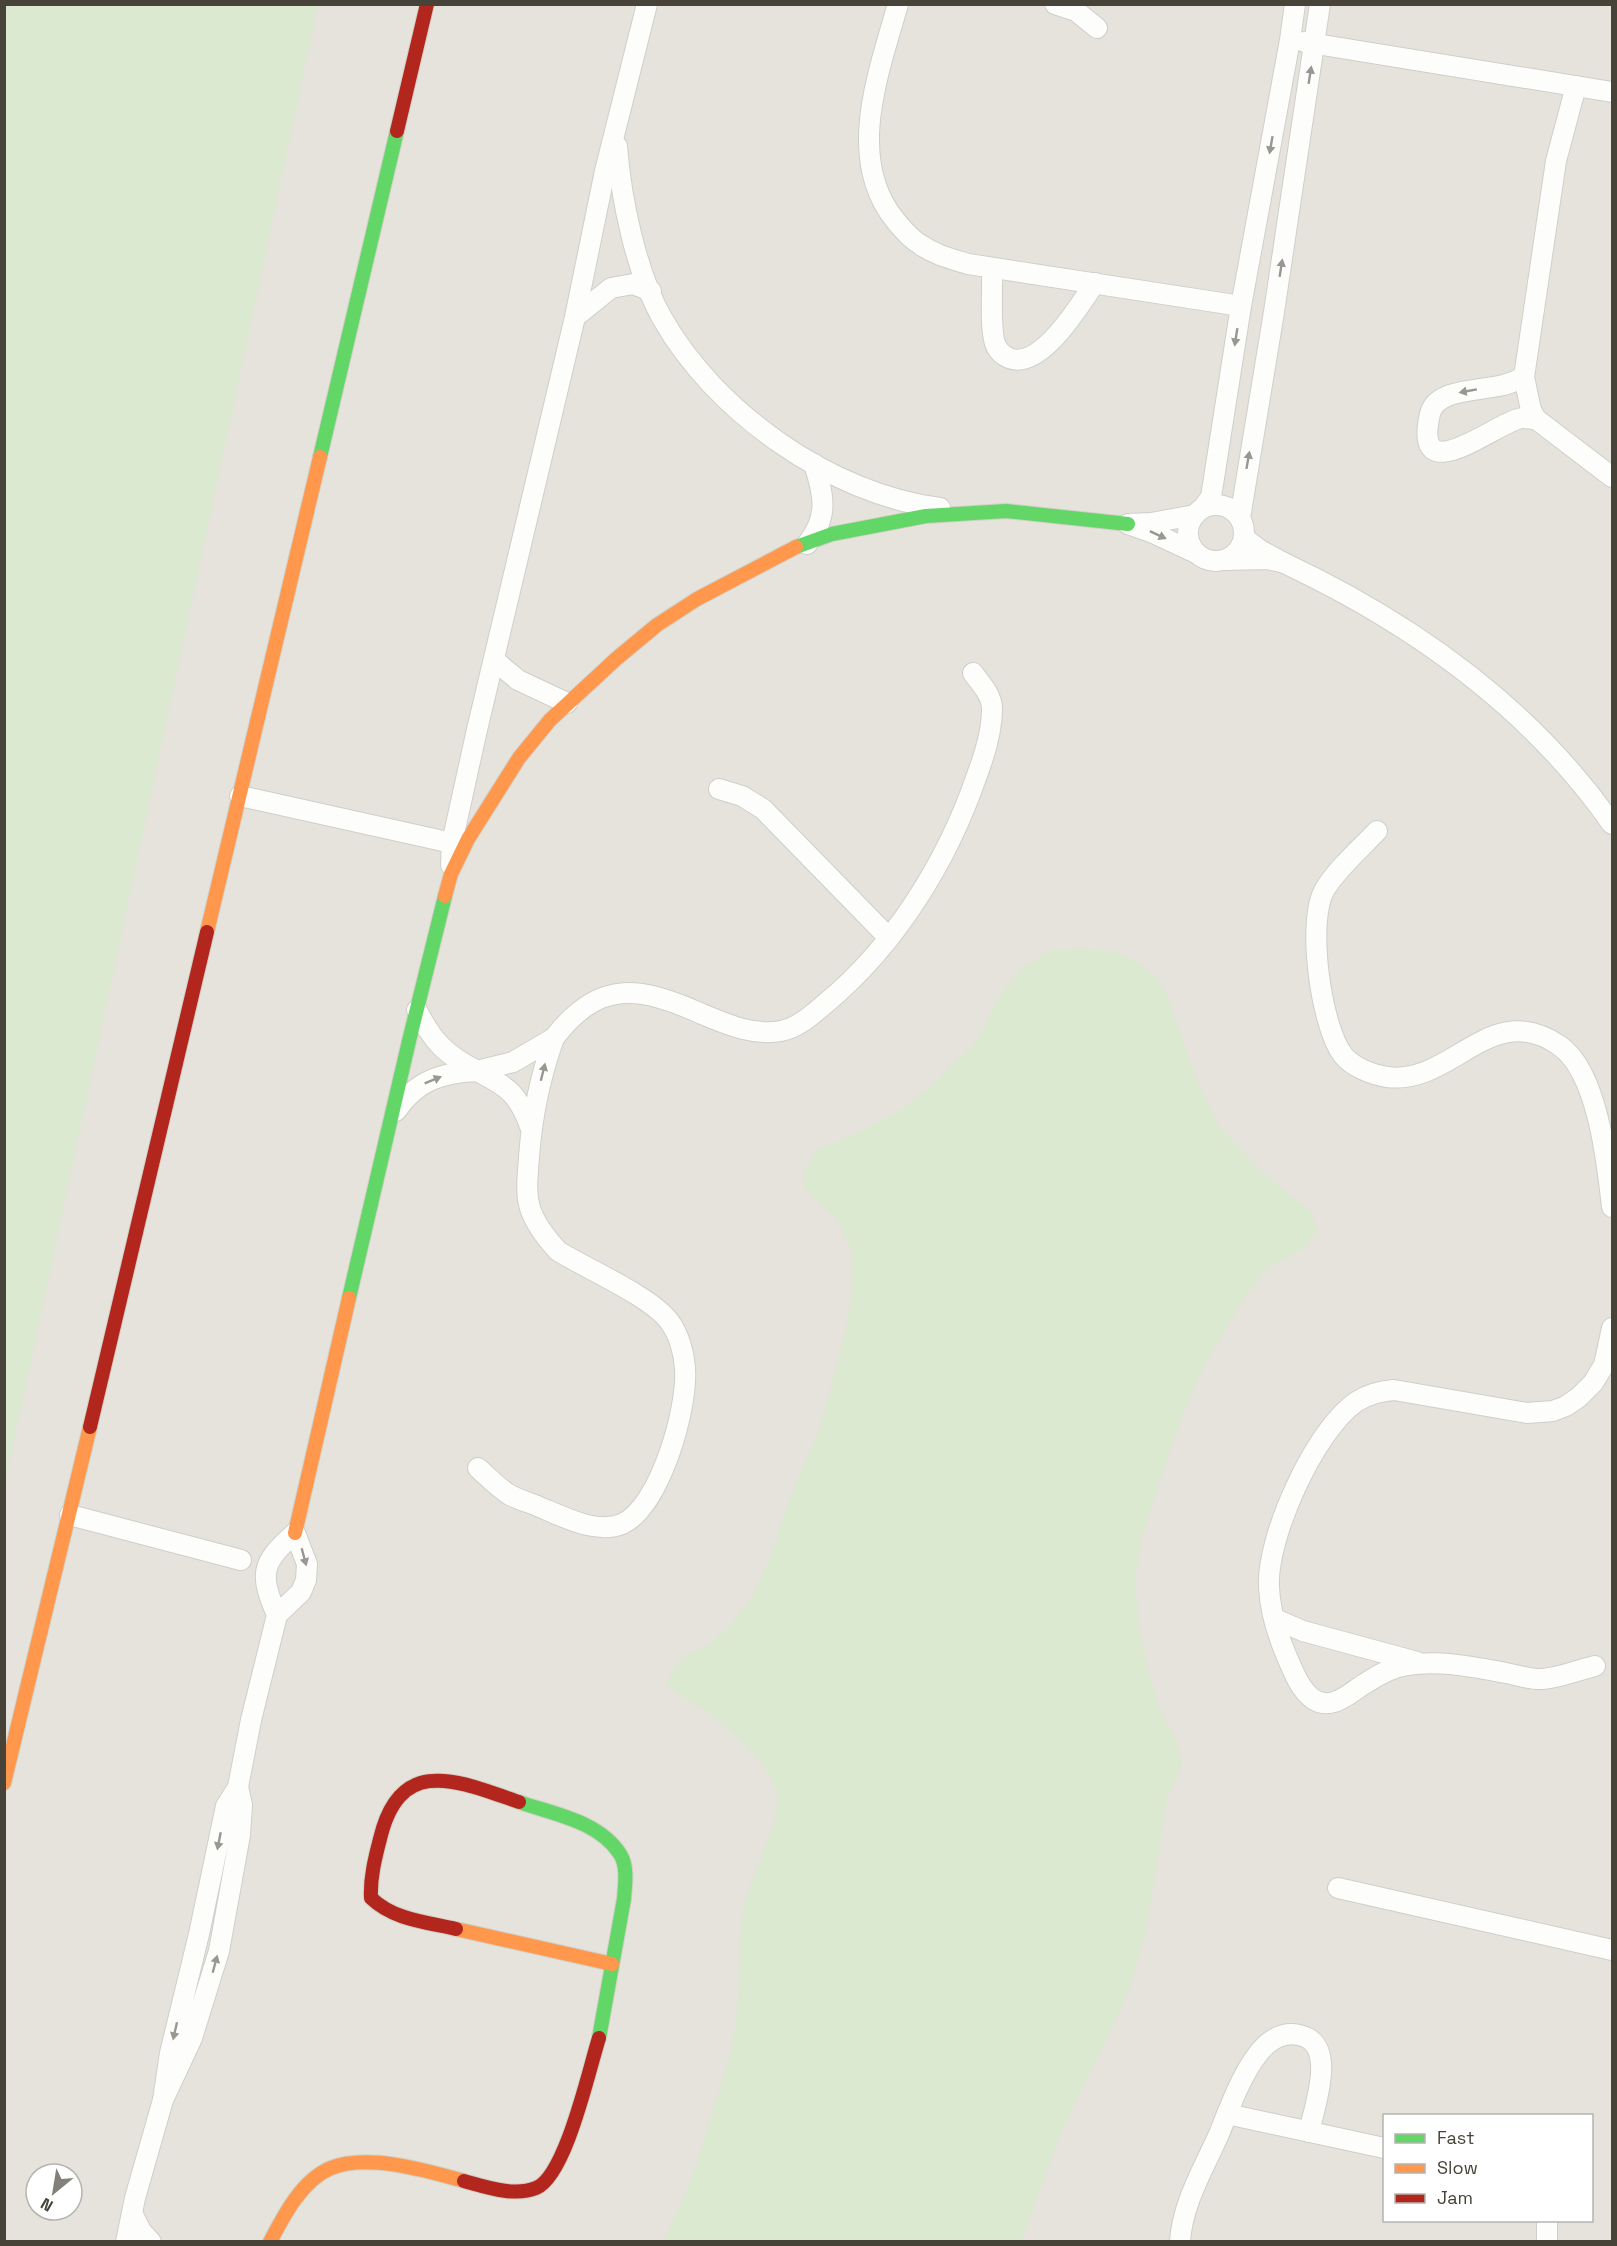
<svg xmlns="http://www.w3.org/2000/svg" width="1617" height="2246" font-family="'Space Grotesk',sans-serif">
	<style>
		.residential { fill: #e5e3db; fill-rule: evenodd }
		.green { fill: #dae9cf }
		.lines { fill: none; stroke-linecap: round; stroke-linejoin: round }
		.street-casing { stroke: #cfcfca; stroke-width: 22 }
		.fast-casing { stroke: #d1d0c6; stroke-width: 16 }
		.slow-casing { stroke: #d1d0c6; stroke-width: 16 }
		.jam-casing { stroke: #d1d0c6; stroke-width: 16 }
		.street { stroke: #fdfdfc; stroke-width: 20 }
		.fast { stroke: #63d668; stroke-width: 14 }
		.slow { stroke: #ff974d; stroke-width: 14 }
		.jam { stroke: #b3261e; stroke-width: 14 }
		.oneway { fill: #999791 }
	</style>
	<rect width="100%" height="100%" fill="#f1f1ec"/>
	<path class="residential" d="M 5,5 L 1612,5 L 1612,2241 L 5,2242 ZM 1384,2116 L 1592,2116 L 1592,2220 L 1384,2220 ZM 36,2174 L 72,2174 L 72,2210 L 36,2210 Z"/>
	<g class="green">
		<polygon points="5,4 318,5 5,1483 4,5"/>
		<path d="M 1078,948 L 1115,952 L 1138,963 L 1159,980 L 1166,993 L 1194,1074 L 1218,1125 L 1259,1170 L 1311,1212 L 1317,1231 L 1303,1249 L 1268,1267 L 1240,1304 L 1215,1347 L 1196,1382 L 1169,1452 L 1142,1537 L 1135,1582 L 1139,1627 L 1148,1670 L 1159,1708 L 1176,1740 L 1182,1765 L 1167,1799 L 1146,1930 L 1128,1993 L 1063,2128 L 1021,2241 L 663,2241 C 686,2200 700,2155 713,2110 C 722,2081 732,2052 736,2022 C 741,1983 737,1942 745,1904 C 751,1872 786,1816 775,1786 C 764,1757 726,1725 701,1708 C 689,1700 677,1695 667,1684 L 675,1666 L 688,1655 L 707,1646 L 729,1627 L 749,1602 L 768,1563 L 788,1503 L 821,1425 L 846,1330 L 851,1297 L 852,1251 L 838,1221 L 805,1189 L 803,1175 L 817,1149 L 853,1135 L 894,1114 L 929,1088 L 977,1041 L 1001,993 L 1025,966 L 1048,951 Z"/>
	</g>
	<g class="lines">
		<g class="street-casing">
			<g id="street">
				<path d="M 898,4 C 879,72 845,158 895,220 C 902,229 911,239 921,245 C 935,255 952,259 968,264 L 1241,306"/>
				<polyline points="1055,4 1076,11 1097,28"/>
				<polyline points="1304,42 1612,92"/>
				<polyline points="1576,86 1556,161 1524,377 1531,410 1536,419 1612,477"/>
				<path d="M 617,146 C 621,199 636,272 662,318 C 715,412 832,495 940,508"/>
				<path d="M 992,268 C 993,287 989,331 996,346 C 999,352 1004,356 1009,358 C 1041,371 1080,304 1095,283"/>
				<polyline points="575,317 611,288 633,284 651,291"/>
				<path d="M 1524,377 C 1517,380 1510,384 1503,385 C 1482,391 1436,388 1430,414 C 1412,492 1492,426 1518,419 C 1523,417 1530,419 1536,419"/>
				<circle cx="1216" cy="533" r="28"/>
				<polyline points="1203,508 1211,497 1241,306 1290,40 1295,4"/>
				<polyline points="1195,515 1151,523 1128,524 1151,532 1196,553"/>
				<polyline points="1240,518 1274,312 1320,4"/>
				<path d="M 807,544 C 829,517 824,494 814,464"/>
				<polyline points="1225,560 1266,559 1282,562 1260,550 1244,538"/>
				<path d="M 1282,562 C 1410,622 1530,707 1612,824"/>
				<polyline points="494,660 518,680 567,703"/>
				<polyline points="719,789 742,796 763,809 889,938"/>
				<polyline points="240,796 452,843 463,840"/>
				<path d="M 1377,831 C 1361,848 1337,869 1325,889 C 1306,920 1321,1027 1343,1055 C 1352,1067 1373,1075 1387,1077 C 1452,1086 1491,997 1560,1046 C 1598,1073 1607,1163 1612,1207"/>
				<polyline points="451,865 452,843 476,734 575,317 605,171 647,4"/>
				<path d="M 554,1038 C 599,979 639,986 702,1014 C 726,1024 753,1036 781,1031 C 798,1028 813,1014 826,1003 C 896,945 948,860 977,775 C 985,754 992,731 992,709 C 992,695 981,684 973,673"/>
				<path d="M 396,1111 C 417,1080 441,1073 477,1071 C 446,1055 432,1041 417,1010"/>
				<path d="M 478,1468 C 488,1477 498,1488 510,1495 C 517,1499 527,1502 535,1505 C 560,1515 595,1535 622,1524 C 660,1507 688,1408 685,1368 C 684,1353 679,1334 669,1321 C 650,1296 587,1269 558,1251 C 546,1238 535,1224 530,1208 C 525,1191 528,1174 529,1157 C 532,1116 540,1077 554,1038 L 513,1062 L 477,1071 C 509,1087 519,1095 531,1129"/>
				<polyline points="70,1515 241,1560"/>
				<polyline points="1275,1619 1303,1631 1417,1662"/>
				<path d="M 1595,1666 C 1578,1670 1559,1678 1542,1679 C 1531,1680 1517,1675 1506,1673 C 1473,1667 1441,1660 1407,1665 C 1392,1667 1378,1675 1366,1683 C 1350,1692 1333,1712 1313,1699 C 1300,1690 1293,1671 1287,1657 C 1278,1636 1270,1610 1269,1587 C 1266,1538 1315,1430 1356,1402 C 1368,1394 1380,1391 1394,1390 L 1527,1413 L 1553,1411 L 1566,1406 L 1579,1397 L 1593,1383 L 1604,1365 L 1612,1328"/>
				<path d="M 238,1787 L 226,1806 L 199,1934 L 170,2053 L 163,2100 L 192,2038 L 219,1951 L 240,1835 L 242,1805 L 238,1787 L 251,1720 L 277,1615 L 301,1592 L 306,1580 L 307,1564 L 295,1533 C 261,1563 259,1574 277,1615"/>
				<polyline points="1338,1888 1612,1950"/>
				<polyline points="1227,2114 1384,2148"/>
				<polyline points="132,2213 141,2231 151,2242"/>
				<polyline points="1547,2220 1547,2242"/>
				<polyline points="126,2242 135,2198 163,2100"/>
				<path d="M 1180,2242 C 1182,2204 1204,2168 1219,2134 C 1230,2107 1244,2066 1266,2045 C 1275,2037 1286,2032 1299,2035 C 1338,2043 1315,2104 1309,2132"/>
			</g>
		</g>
		<g class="fast-casing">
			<g id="fast">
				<polyline points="320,457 397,131"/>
				<polyline points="796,547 832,534 926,516 1006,511 1128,524"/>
				<polyline points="349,1298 409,1041 445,896"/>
				<path d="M 519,1802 C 553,1814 599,1821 620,1854 C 628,1866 625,1885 624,1899 L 599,2038"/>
			</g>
		</g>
		<g class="slow-casing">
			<g id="slow">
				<polyline points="445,896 451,874 468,839 519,758 550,720 616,659 657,625 697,599 796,547"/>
				<polyline points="207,932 320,457"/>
				<polyline points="295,1533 349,1298"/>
				<polyline points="4,1783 90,1427"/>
				<polyline points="456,1929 612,1964"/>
				<path d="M 270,2242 C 284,2215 302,2180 331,2168 C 368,2153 428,2171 464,2181"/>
			</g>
		</g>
		<g class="jam-casing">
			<g id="jam">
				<polyline points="397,131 427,4"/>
				<polyline points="90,1427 207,932"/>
				<path d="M 456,1929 C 426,1922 394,1920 371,1898 C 370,1878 375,1858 380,1839 C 400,1754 458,1781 519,1802"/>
				<path d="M 464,2181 C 486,2187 514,2197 536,2188 C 566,2176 589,2069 599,2038"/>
			</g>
		</g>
		<use href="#street" class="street"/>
		<use href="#fast" class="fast"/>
		<use href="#slow" class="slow"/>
		<use href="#jam" class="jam"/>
	</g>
	<defs><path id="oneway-solid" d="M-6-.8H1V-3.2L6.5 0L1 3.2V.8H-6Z" transform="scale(1.5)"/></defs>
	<g class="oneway">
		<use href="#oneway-solid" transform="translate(1310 75) rotate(-81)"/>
		<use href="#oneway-solid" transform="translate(1271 145) rotate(100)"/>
		<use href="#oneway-solid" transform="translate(1281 268) rotate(-81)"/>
		<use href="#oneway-solid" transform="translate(1236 337) rotate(99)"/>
		<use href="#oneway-solid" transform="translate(1468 391) rotate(170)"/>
		<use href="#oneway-solid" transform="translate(1248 460) rotate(-80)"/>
		<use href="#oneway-solid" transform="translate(1158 535) rotate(25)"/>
		<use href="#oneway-solid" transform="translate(543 1072) rotate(-76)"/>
		<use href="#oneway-solid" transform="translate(433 1080) rotate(-22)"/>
		<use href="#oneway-solid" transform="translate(304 1557) rotate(75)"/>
		<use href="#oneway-solid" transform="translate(219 1841) rotate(101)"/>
		<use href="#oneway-solid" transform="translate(215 1964) rotate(-75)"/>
		<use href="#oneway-solid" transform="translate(175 2031) rotate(103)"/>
	</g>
	<rect width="1617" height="2246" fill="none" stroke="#474339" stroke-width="12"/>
	<rect x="1383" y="2114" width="210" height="108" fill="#ffffff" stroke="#b5b4b0" stroke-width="1.5"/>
	<rect x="1395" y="2134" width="30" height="9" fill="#63d668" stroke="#b5b4b0" stroke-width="1.5"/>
	<text x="1437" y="2144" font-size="18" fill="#474339">Fast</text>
	<rect x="1395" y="2164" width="30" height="9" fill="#ff974d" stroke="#b5b4b0" stroke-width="1.5"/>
	<text x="1437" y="2174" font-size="18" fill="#474339">Slow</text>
	<rect x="1395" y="2194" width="30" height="9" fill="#b3261e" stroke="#b5b4b0" stroke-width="1.5"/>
	<text x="1437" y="2204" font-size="18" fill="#474339">Jam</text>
	<g transform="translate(54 2192) rotate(210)"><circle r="28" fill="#ffffff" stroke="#b5b4b0" stroke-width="1.5"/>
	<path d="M0-4.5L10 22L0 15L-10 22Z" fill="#828078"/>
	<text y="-9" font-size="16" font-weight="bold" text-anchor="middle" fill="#474339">N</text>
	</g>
</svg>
